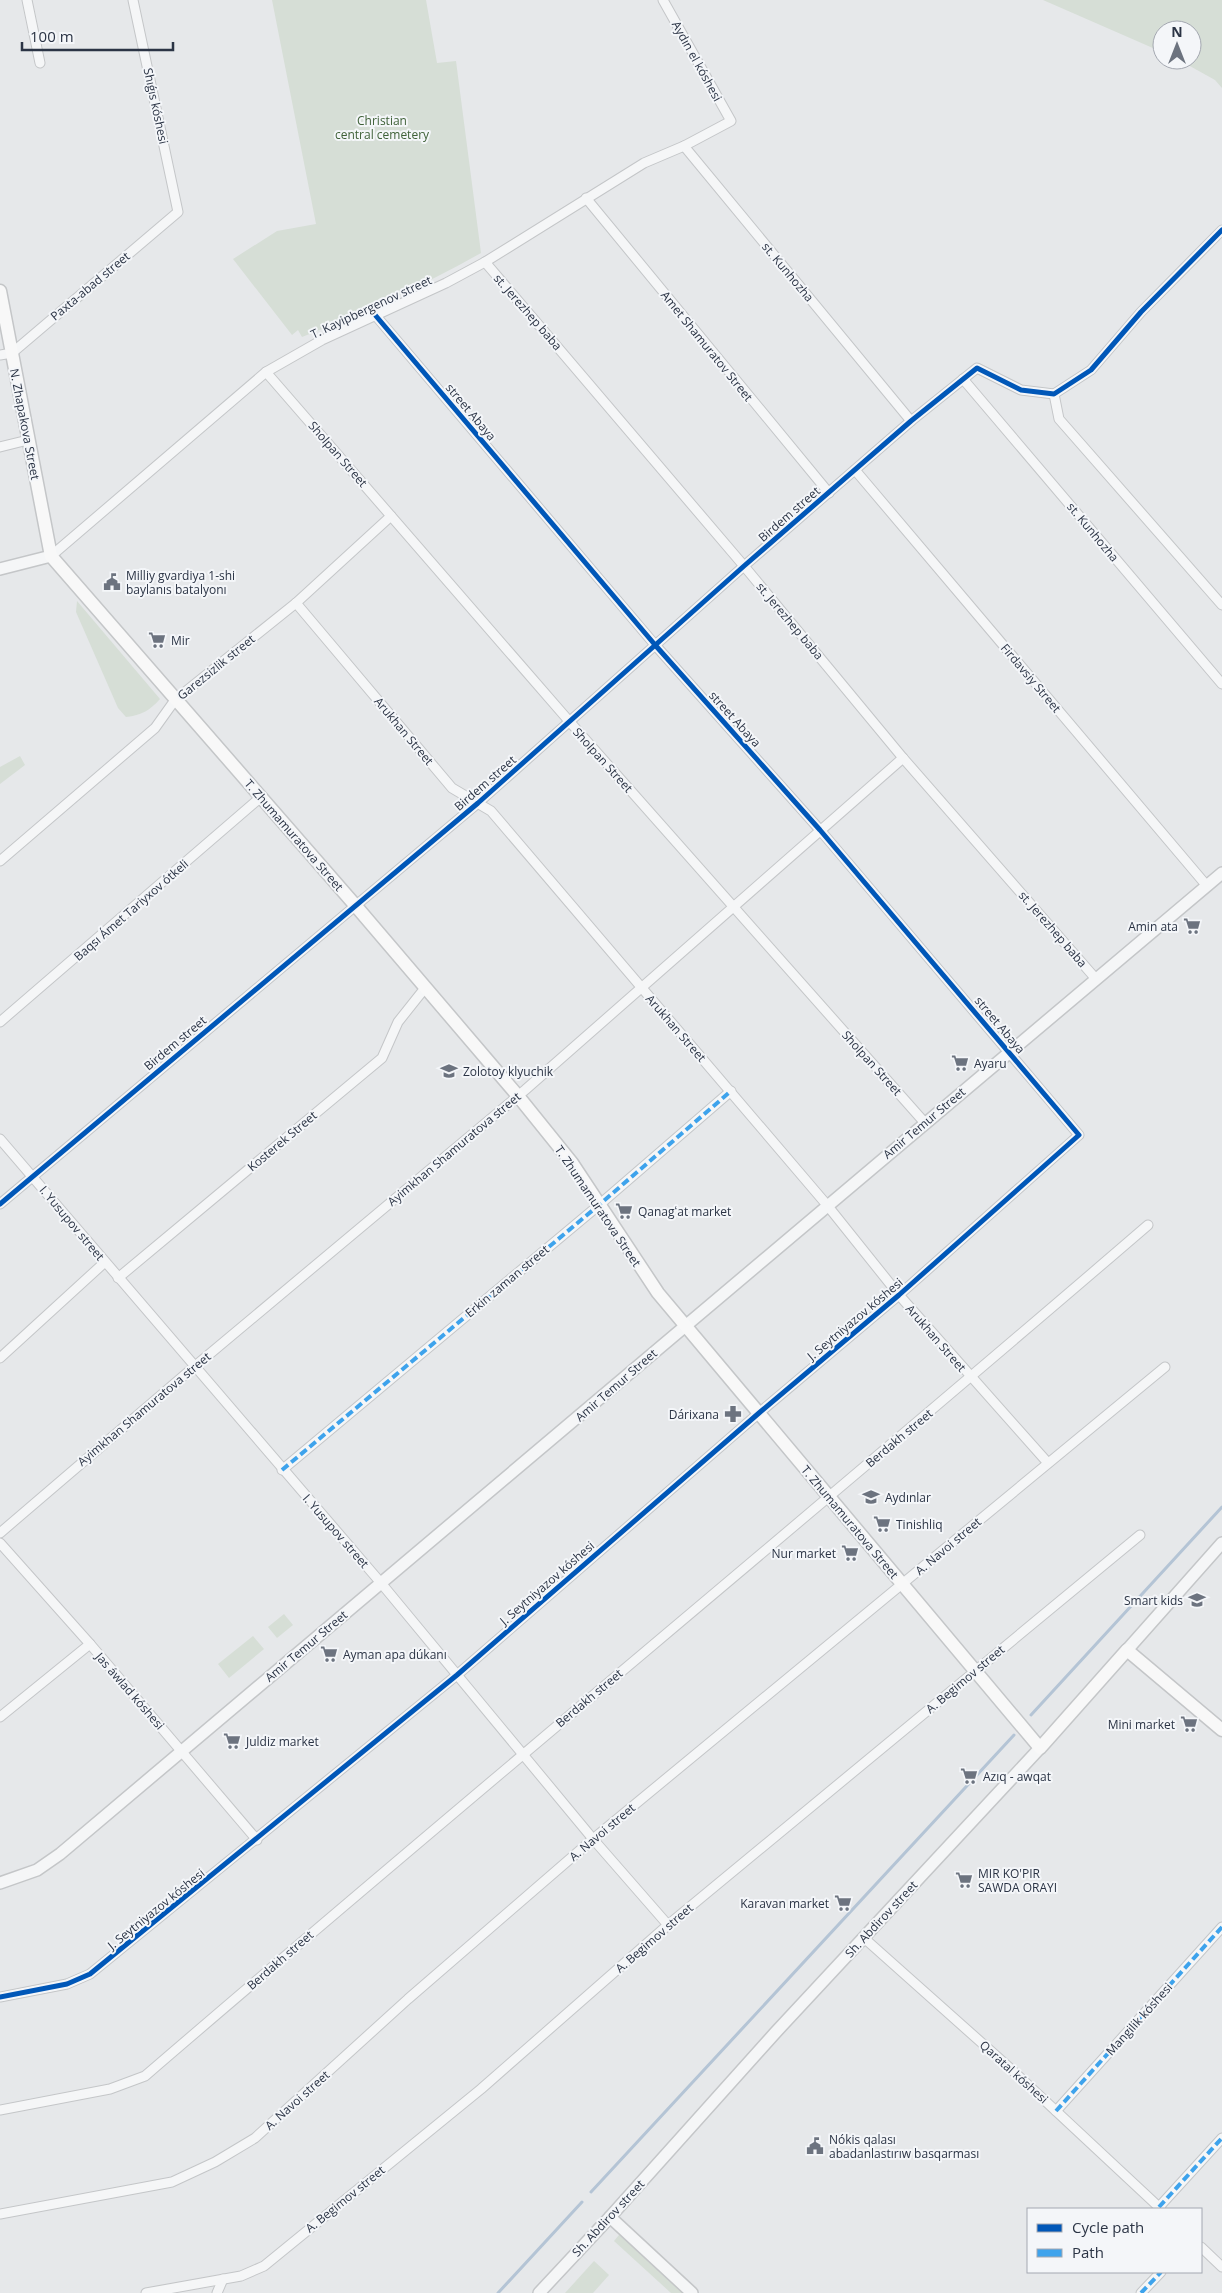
<svg xmlns="http://www.w3.org/2000/svg" width="1222" height="2293" font-family="'Open Sans',sans-serif">
	<style>
		.green { fill: #d6ded6 }
		.lines { fill: none; stroke-linecap: round; stroke-linejoin: round }
		.stream { stroke: #b4c4d5; stroke-width: 3 }
		.minor-casing { stroke: #c4c6c8; stroke-width: 11 }
		.tertiary-casing { stroke: #c4c6c8; stroke-width: 14 }
		.secondary-casing { stroke: #c4c6c8; stroke-width: 15 }
		.minor { stroke: #f5f6f7; stroke-width: 9 }
		.tertiary { stroke: #f5f6f7; stroke-width: 11 }
		.secondary { stroke: #f8f8f8; stroke-width: 12 }
		.quiet { stroke: #3ea3ec; stroke-width: 4; stroke-dasharray: 8 4; stroke-linecap: butt }
		.cycleway-casing { stroke: #f4f6f9; stroke-width: 8 }
		.cycleway { stroke: #0057b8; stroke-width: 5 }
		.labels { text-anchor: middle; dominant-baseline: central; stroke-width: 4; stroke-linejoin: round; paint-order: stroke }
		.street-label { font-size: 12px; fill: #2b3445; stroke: #f4f6f9 }
		.park-label { font-size: 12px; fill: #3f6138; stroke: #f4f6f9 }
		.poi-label { font-size: 12px; fill: #2b3445; stroke: #f4f6f9; text-anchor: start }
	</style>
	<rect width="100%" height="100%" fill="#e6e8ea"/>
	<g class="green">
		<path d="M 272,0 L 426,0 L 437,63 L 456,61 L 481,253 C 424,285 363,313 302,337 L 298,330 L 292,335 L 233,259 L 277,231 L 316,224 Z"/>
		<polygon points="1043,0 1222,0 1222,88 1215,80 1179,60 1192,60 1192,30 1162,30 1162,52"/>
		<path d="M 77,601 L 160,699 C 149,711 142,715 126,717 L 118,708 L 76,612 Z"/>
		<polygon points="20,756 25,765 0,784 0,767"/>
		<polygon points="284,1614 293,1625 277,1638 268,1627"/>
		<polygon points="253,1636 264,1649 229,1678 218,1664"/>
		<polygon points="619,2235 620,2235 683,2293 671,2293 614,2241"/>
		<polygon points="594,2261 609,2275 593,2293 565,2293"/>
	</g>
	<g class="lines">
		<g class="stream">
			<polyline points="1031,1715 1222,1507"/>
			<polyline points="591,2192 1014,1735"/>
			<polyline points="498,2293 582,2202"/>
		</g>
		<g class="minor-casing">
			<g id="minor">
				<polyline points="27,0 40,63"/>
				<polyline points="684,146 911,421"/>
				<polyline points="586,198 829,493"/>
				<polyline points="485,262 744,566 903,758 1096,979"/>
				<polyline points="0,355 12,353 178,212 133,0"/>
				<polyline points="266,372 569,721 925,1123"/>
				<polyline points="963,379 1222,684"/>
				<polyline points="1054,394 1059,419 1222,605"/>
				<polyline points="0,447 28,440"/>
				<polyline points="855,470 1207,886"/>
				<polyline points="51,556 266,372 322,340 446,283 485,262 644,163 684,146 731,121 663,0"/>
				<polyline points="296,603 452,788 491,811 827,1205 899,1295 1048,1463"/>
				<polyline points="0,861 155,728 175,700 296,603 391,516"/>
				<polyline points="0,1022 261,797"/>
				<polyline points="0,1139 381,1583 593,1839 668,1925"/>
				<polyline points="0,1204 478,803 744,566 911,421 977,368 1021,390 1054,394 1091,370 1141,312 1222,230"/>
				<polyline points="118,1278 382,1058 398,1022 425,988"/>
				<polyline points="0,1358 105,1262"/>
				<polyline points="282,1470 599,1205 731,1091"/>
				<polyline points="0,1533 194,1367 525,1090 903,758"/>
				<polyline points="0,1543 90,1644 257,1840"/>
				<polyline points="0,1717 90,1644"/>
				<polyline points="864,1938 1011,2069 1161,2209"/>
				<polyline points="0,1997 67,1984 90,1974 457,1675 759,1413 899,1295 1079,1135 820,830 656,646 376,316"/>
				<path d="M 0,2110 L 110,2089 L 145,2076 C 477,1790 816,1511 1148,1225"/>
				<polyline points="1056,2111 1222,1927"/>
				<polyline points="1159,2207 1222,2138"/>
				<polyline points="0,2214 172,2182 215,2162 255,2138 408,1999 593,1839 1165,1367"/>
				<polyline points="1201,2247 1222,2267"/>
				<polyline points="146,2293 241,2276 264,2266 481,2089 668,1925 1140,1535"/>
				<polyline points="217,2293 223,2279"/>
				<polyline points="1141,2293 1161,2272"/>
			</g>
		</g>
		<g class="tertiary-casing">
			<g id="tertiary">
				<polyline points="0,569 51,556"/>
				<polyline points="1127,1650 1222,1543"/>
				<polyline points="0,1883 37,1870 60,1854 1222,873"/>
				<polyline points="610,2217 692,2293"/>
				<polyline points="539,2293 610,2217 775,2033 1040,1748"/>
			</g>
		</g>
		<g class="secondary-casing">
			<polyline id="secondary" points="0,291 51,556 355,905 518,1096 572,1163 658,1293 1040,1748 1127,1650 1222,1730"/>
		</g>
		<use href="#minor" class="minor"/>
		<use href="#tertiary" class="tertiary"/>
		<use href="#secondary" class="secondary"/>
		<g class="quiet">
			<polyline points="282,1470 599,1205 731,1091"/>
			<polyline points="1056,2111 1222,1927"/>
			<polyline points="1159,2207 1222,2138"/>
			<polyline points="1141,2293 1161,2272"/>
		</g>
		<g class="cycleway-casing">
			<g id="cycleway">
				<polyline points="0,1204 478,803 744,566 911,421 977,368 1021,390 1054,394 1091,370 1141,312 1222,230"/>
				<polyline points="0,1997 67,1984 90,1974 457,1675 759,1413 899,1295 1079,1135 820,830 656,646 376,316"/>
			</g>
		</g>
		<use href="#cycleway" class="cycleway"/>
	</g>
	<defs>
		<g id="civic-bare" transform="scale(1.35)"><path d="M-.6-6.5H3V-4.5H.6V-3L4-1V1h2V6H-6V1h2V-1L-.6-3ZM-1.2 2.5V6h2.4V2.5Z" fill="#6c737f" stroke="#f4f6f9" stroke-width="2.5" paint-order="stroke"/></g>
		<g id="supermarket-bare" transform="scale(1.35)"><path d="M-6-5.5h2.5l.6 2H6L4.5 2H-2.5L-4.4-4H-6ZM-1.5 3.2a1.3 1.3 0 1 0 .1 0ZM3 3.2a1.3 1.3 0 1 0 .1 0Z" fill="#6c737f" stroke="#f4f6f9" stroke-width="2.5" paint-order="stroke"/></g>
		<g id="school-bare" transform="scale(1.35)"><path d="M0-5L7-2L0 1L-7-2ZM-4 1L0 2.5L4 1V4Q0 6-4 4Z" fill="#6c737f" stroke="#f4f6f9" stroke-width="2.5" paint-order="stroke"/></g>
		<g id="pharmacy-bare" transform="scale(1.35)"><path d="M-2-6h4v4h4v4h-4v4h-4v-4h-4v-4h4Z" fill="#6c737f" stroke="#f4f6f9" stroke-width="2.5" paint-order="stroke"/></g>
	</defs>
	<g fill-rule="evenodd">
		<use href="#civic-bare" x="112" y="582"/>
		<use href="#supermarket-bare" x="157" y="640"/>
		<use href="#supermarket-bare" x="1192" y="926"/>
		<use href="#supermarket-bare" x="960" y="1063"/>
		<use href="#school-bare" x="449" y="1071"/>
		<use href="#supermarket-bare" x="624" y="1211"/>
		<use href="#pharmacy-bare" x="733" y="1414"/>
		<use href="#school-bare" x="871" y="1497"/>
		<use href="#supermarket-bare" x="882" y="1524"/>
		<use href="#supermarket-bare" x="850" y="1553"/>
		<use href="#school-bare" x="1197" y="1600"/>
		<use href="#supermarket-bare" x="329" y="1654"/>
		<use href="#supermarket-bare" x="1189" y="1724"/>
		<use href="#supermarket-bare" x="232" y="1741"/>
		<use href="#supermarket-bare" x="969" y="1776"/>
		<use href="#supermarket-bare" x="964" y="1880"/>
		<use href="#supermarket-bare" x="843" y="1903"/>
		<use href="#civic-bare" x="815" y="2146"/>
	</g>
	<g class="labels">
		<g class="street-label">
			<text transform="translate(697 61) rotate(61)">Aydın el kóshesi</text>
			<text transform="translate(156 106) rotate(78)">Shıǵıs kóshesi</text>
			<text transform="translate(788 272) rotate(50)">st. Kunhozha</text>
			<text transform="translate(90 286) rotate(-40)">Paxta-abad street</text>
			<text transform="translate(371 307) rotate(-25)">T. Kayipbergenov street</text>
			<text transform="translate(528 312) rotate(49)">st. Jerezhep baba</text>
			<text transform="translate(707 346) rotate(51)">Amet Shamuratov Street</text>
			<text transform="translate(471 412) rotate(50)">street Abaya</text>
			<text transform="translate(25 424) rotate(79)">N. Zhapakova Street</text>
			<text transform="translate(338 454) rotate(49)">Sholpan Street</text>
			<text transform="translate(789 514) rotate(-41)">Birdem street</text>
			<text transform="translate(1093 532) rotate(50)">st. Kunhozha</text>
			<text transform="translate(790 621) rotate(50)">st. Jerezhep baba</text>
			<text transform="translate(216 667) rotate(-39)">Garezsizlik street</text>
			<text transform="translate(1031 678) rotate(50)">Firdavsiy Street</text>
			<text transform="translate(735 719) rotate(48)">street Abaya</text>
			<text transform="translate(404 731) rotate(50)">Arukhan Street</text>
			<text transform="translate(603 760) rotate(48)">Sholpan Street</text>
			<text transform="translate(485 783) rotate(-41)">Birdem street</text>
			<text transform="translate(294 835) rotate(49)">T. Zhumamuratova Street</text>
			<text transform="translate(131 910) rotate(-41)">Baqsı Ámet Tariyxov ótkeli</text>
			<text transform="translate(1053 929) rotate(49)">st. Jerezhep baba</text>
			<text transform="translate(1000 1025) rotate(50)">street Abaya</text>
			<text transform="translate(676 1028) rotate(49)">Arukhan Street</text>
			<text transform="translate(175 1043) rotate(-40)">Birdem street</text>
			<text transform="translate(872 1063) rotate(48)">Sholpan Street</text>
			<text transform="translate(924 1123) rotate(-40)">Amir Temur Street</text>
			<text transform="translate(282 1141) rotate(-40)">Kosterek Street</text>
			<text transform="translate(454 1149) rotate(-40)">Ayimkhan Shamuratova street</text>
			<text transform="translate(598 1206) rotate(56)">T. Zhumamuratova Street</text>
			<text transform="translate(72 1223) rotate(50)">I. Yusupov street</text>
			<text transform="translate(507 1281) rotate(-40)">Erkin zaman street</text>
			<text transform="translate(855 1319) rotate(-40)">J. Seytniyazov kóshesi</text>
			<text transform="translate(936 1338) rotate(49)">Arukhan Street</text>
			<text transform="translate(616 1385) rotate(-41)">Amir Temur Street</text>
			<text transform="translate(144 1409) rotate(-40)">Ayimkhan Shamuratova street</text>
			<text transform="translate(899 1438) rotate(-40)">Berdakh street</text>
			<text transform="translate(850 1522) rotate(50)">T. Zhumamuratova Street</text>
			<text transform="translate(336 1531) rotate(49)">I. Yusupov street</text>
			<text transform="translate(948 1546) rotate(-40)">A. Navoi street</text>
			<text transform="translate(547 1583) rotate(-41)">J. Seytniyazov kóshesi</text>
			<text transform="translate(306 1646) rotate(-40)">Amir Temur Street</text>
			<text transform="translate(965 1679) rotate(-40)">A. Begimov street</text>
			<text transform="translate(130 1691) rotate(49)">Jas áwlad kóshesi</text>
			<text transform="translate(589 1698) rotate(-40)">Berdakh street</text>
			<text transform="translate(602 1832) rotate(-40)">A. Navoi street</text>
			<text transform="translate(156 1909) rotate(-39)">J. Seytniyazov kóshesi</text>
			<text transform="translate(881 1919) rotate(-47)">Sh. Abdirov street</text>
			<text transform="translate(654 1938) rotate(-41)">A. Begimov street</text>
			<text transform="translate(280 1960) rotate(-41)">Berdakh street</text>
			<text transform="translate(1139 2019) rotate(-48)">Mangilik kóshesi</text>
			<text transform="translate(1014 2072) rotate(42)">Qaratal kóshesi</text>
			<text transform="translate(297 2100) rotate(-42)">A. Navoi street</text>
			<text transform="translate(345 2199) rotate(-39)">A. Begimov street</text>
			<text transform="translate(608 2218) rotate(-47)">Sh. Abdirov street</text>
		</g>
		<g class="park-label">
			<text x="382" y="120">Christian<tspan x="382" dy="14">central cemetery</tspan></text>
		</g>
		<g class="poi-label">
			<text x="126" y="575">Milliy gvardiya 1-shi<tspan x="126" dy="14">baylanıs batalyonı</tspan></text>
			<text x="171" y="640">Mir</text>
			<text x="1178" y="926" text-anchor="end">Amin ata</text>
			<text x="974" y="1063">Ayaru</text>
			<text x="463" y="1071">Zolotoy klyuchik</text>
			<text x="638" y="1211">Qanagʻat market</text>
			<text x="719" y="1414" text-anchor="end">Dárixana</text>
			<text x="885" y="1497">Aydınlar</text>
			<text x="896" y="1524">Tinishliq</text>
			<text x="836" y="1553" text-anchor="end">Nur market</text>
			<text x="1183" y="1600" text-anchor="end">Smart kids</text>
			<text x="343" y="1654">Ayman apa dúkanı</text>
			<text x="1175" y="1724" text-anchor="end">Mini market</text>
			<text x="246" y="1741">Juldiz market</text>
			<text x="983" y="1776">Azıq - awqat</text>
			<text x="978" y="1873">MIR KO'PIR<tspan x="978" dy="14">SAWDA ORAYI</tspan></text>
			<text x="829" y="1903" text-anchor="end">Karavan market</text>
			<text x="829" y="2139">Nókis qalası<tspan x="829" dy="14">abadanlastırıw basqarması</tspan></text>
		</g>
	</g>
	<rect x="1027" y="2208" width="175" height="65" fill="#f4f6f9" stroke="#a4a8b1"/>
	<rect x="1037" y="2224" width="25" height="8" fill="#0057b8" stroke="#a4a8b1"/>
	<text x="1072" y="2233" font-size="15" fill="#2b3445">Cycle path</text>
	<rect x="1037" y="2249" width="25" height="8" fill="#3ea3ec" stroke="#a4a8b1"/>
	<text x="1072" y="2258" font-size="15" fill="#2b3445">Path</text>
	<g transform="translate(1177 45)"><circle r="24" fill="#f4f6f9" stroke="#a4a8b1"/>
	<path d="M0-4L9 19L0 12L-9 19Z" fill="#6c737f"/>
	<text y="-8" font-size="14" font-weight="bold" text-anchor="middle" fill="#2b3445">N</text>
	</g>
	<path d="M22 42v8h151v-8" fill="none" stroke="#2b3445" stroke-width="2.5"/>
	<text x="30" y="42" font-size="15" fill="#2b3445" stroke="#f4f6f9" stroke-width="4" paint-order="stroke">100 m</text>
</svg>
